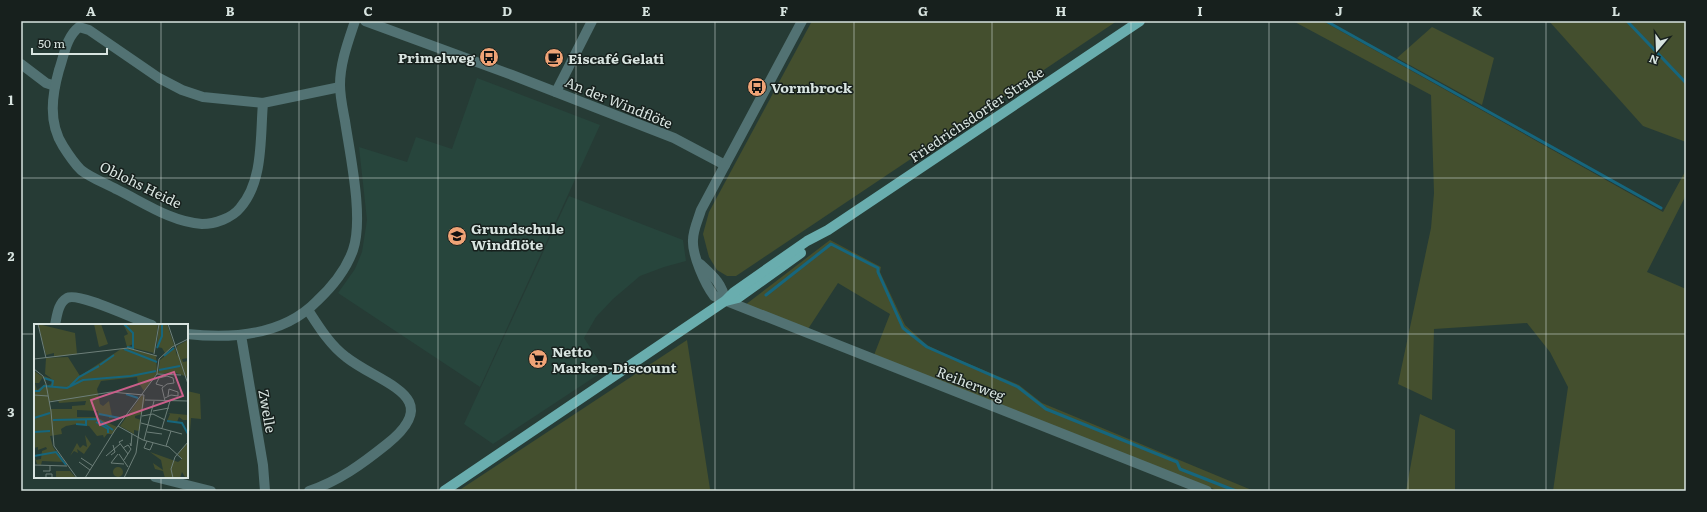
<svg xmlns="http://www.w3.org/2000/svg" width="1707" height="512" font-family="Literata,serif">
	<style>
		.built { fill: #27453c }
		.green { fill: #444f2e }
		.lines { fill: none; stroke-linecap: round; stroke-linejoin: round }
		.stream { stroke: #16667d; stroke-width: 3 }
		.minor { stroke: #527273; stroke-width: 10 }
		.major { stroke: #69adae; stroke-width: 10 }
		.grid { fill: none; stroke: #d8e4e0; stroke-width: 1; stroke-opacity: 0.55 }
		.labels { text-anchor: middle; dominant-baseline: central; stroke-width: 3; stroke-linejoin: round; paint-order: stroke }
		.poi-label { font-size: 14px; font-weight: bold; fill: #d8e4e0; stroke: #17201d; text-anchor: start }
		.street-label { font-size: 14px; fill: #d8e4e0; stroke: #17201d }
		.inset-river { fill: none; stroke: #16667d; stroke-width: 2 }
		.inset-road { fill: none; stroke: #6d7f79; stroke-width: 1 }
		.view { fill: #ca5f8a; fill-opacity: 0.15; stroke: #ca5f8a; stroke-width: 2 }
		.inset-edge { fill: none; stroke: #d8e4e0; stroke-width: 2 }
		.neatline { fill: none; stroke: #d8e4e0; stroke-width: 1.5 }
		.grid-label { font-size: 13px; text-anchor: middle; font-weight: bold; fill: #d8e4e0 }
	</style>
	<rect width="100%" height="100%" fill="#263b35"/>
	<g class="built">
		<polygon points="477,78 600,125 480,387 338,293 355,269 362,252 367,220 359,147 407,162 416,137 452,149"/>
		<polygon points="569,196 683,240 686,261 664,267 640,276 613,299 596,317 584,338 605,370 493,444 464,424"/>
	</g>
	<g class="green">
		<polygon points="812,21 1117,21 736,276 727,276 717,270 709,257 703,234 709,212"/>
		<polygon points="1293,21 1323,21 1663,212 1686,170 1686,195 1647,272 1686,289 1686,491 1553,491 1568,387 1550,352 1527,323 1434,329 1432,400 1398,384 1431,228 1434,193 1431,95"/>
		<polygon points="1549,21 1686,21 1686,142 1643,126"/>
		<polygon points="1432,27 1494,58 1482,105 1397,58"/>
		<polygon points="830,240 881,267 880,272 905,325 927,345 945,354 1019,385 1042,403 1254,491 1219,491 874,355 890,314 838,283 808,329 745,305"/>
		<polygon points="687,340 710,489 724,491 458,491"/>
		<polygon points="187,391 200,394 201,419 191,418 190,431 187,430"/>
		<polygon points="1420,414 1455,430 1455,491 1406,491"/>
	</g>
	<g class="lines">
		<g class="stream">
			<polyline points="1326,21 1661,208"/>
			<polyline points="1627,21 1686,83"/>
			<polyline points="766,295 831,244 878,268 878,272 903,328 927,347 1018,387 1046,409 1177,462 1180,469 1236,491"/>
		</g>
		<g class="minor">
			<polyline points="365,21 512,75 674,138 725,165"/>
			<path d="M 802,21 L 701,210 C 698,220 693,230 693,240 C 692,255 705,284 714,296 L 1207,491"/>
			<polyline points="21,64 46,83 55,86"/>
			<polyline points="556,92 592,21"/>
			<path d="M 263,103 C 260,136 264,181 240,208 C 232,218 215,224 202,224 C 171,222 143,202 116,189 C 105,183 91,178 81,170 C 74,163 68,154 63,146 C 48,122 52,95 59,70 C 64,56 66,37 79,27 L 89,30 L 159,78 L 182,90 L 203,97 L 263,103 L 340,87"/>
			<path d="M 700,264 C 712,275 723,284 725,301"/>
			<path d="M 308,310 C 319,327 330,345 346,357 C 380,384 447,396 387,444 C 362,464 339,481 309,491"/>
			<path d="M 55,325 C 57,316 58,303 67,298 C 79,292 136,320 152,325"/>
			<path d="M 187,334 C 232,339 283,336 317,301 C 332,287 346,270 353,250 C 364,218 350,155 345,121 C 343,110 340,97 340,85 C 340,63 348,42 355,21"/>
			<polyline points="241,335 263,465 265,491"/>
			<polyline points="155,477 211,491"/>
		</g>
		<g class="major">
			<polyline points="726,301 738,298 801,253"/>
			<polyline points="444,491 725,301 734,292 807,241 828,230 1140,21"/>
		</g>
	</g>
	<path class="grid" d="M 161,21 L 161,325M 299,21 L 299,491M 438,21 L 438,491M 576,21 L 576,491M 715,21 L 715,491M 854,21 L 854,491M 992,21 L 992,491M 1131,21 L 1131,491M 1269,21 L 1269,491M 1408,21 L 1408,491M 1546,21 L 1546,491M 21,178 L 1686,178M 21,334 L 35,334M 187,334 L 1686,334M 161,477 L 161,491"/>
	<defs>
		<g id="bus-disc" transform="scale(1)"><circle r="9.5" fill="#efa376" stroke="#17201d"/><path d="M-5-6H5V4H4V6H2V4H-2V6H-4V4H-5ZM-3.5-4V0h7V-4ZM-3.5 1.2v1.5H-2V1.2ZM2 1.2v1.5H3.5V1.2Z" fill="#111"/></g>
		<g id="cafe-disc" transform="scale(1)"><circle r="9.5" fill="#efa376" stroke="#17201d"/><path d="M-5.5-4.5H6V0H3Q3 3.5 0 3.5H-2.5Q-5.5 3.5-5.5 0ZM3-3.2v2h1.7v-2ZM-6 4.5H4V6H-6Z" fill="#111"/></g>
		<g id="school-disc" transform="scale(1)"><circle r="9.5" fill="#efa376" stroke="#17201d"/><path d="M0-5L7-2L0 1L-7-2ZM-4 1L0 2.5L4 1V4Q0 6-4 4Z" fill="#111"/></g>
		<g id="supermarket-disc" transform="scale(1)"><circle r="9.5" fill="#efa376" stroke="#17201d"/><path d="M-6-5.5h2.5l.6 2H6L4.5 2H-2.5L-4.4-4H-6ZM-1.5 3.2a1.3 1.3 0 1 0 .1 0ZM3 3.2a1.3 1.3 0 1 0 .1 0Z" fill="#111"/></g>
	</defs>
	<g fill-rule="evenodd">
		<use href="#bus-disc" x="489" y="57"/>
		<use href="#cafe-disc" x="554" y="58"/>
		<use href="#bus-disc" x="757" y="87"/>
		<use href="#school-disc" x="457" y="236"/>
		<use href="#supermarket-disc" x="538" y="359"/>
	</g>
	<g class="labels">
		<g class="poi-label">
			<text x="475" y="57" text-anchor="end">Primelweg</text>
			<text x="568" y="58">Eiscafé Gelati</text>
			<text x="771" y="87">Vormbrock</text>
			<text x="471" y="228">Grundschule<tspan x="471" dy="16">Windflöte</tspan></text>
			<text x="552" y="351">Netto<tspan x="552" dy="16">Marken-Discount</tspan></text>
		</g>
		<g class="street-label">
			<text transform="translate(619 102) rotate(22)">An der Windflöte</text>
			<text transform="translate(976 114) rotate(-34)">Friedrichsdorfer Straße</text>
			<text transform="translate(141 184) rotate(26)">Oblohs Heide</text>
			<text transform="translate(971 383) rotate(21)">Reiherweg</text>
			<text transform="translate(268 411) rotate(80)">Zwelle</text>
		</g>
	</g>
	<g transform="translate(34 324)">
		<rect width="154" height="154" fill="#263b35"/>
		<path d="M 4,0 L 41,9 L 43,30 L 20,33 L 20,29 L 12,31 ZM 60,0 L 67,0 L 74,20 L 65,23 ZM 89,0 L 124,0 L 120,29 L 99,24 L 99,20 L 93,23 L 90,12 L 94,10 ZM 125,0 L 133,0 L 140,21 L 131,29 L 128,24 L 123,23 L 122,30 ZM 154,16 L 154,34 L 148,35 L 149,38 L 154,37 L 154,53 L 139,48 L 124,50 L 126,36 L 141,24 L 143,32 L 143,22 ZM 94,24 L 122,32 L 123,49 L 110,67 L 106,61 L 90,63 L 104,60 L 103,53 L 67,57 L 63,65 L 66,80 L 69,82 L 75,77 L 78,92 L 90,94 L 75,94 L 75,92 L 65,90 L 64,94 L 83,103 L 78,110 L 73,110 L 70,114 L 69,111 L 63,112 L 55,102 L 43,100 L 32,102 L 27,105 L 28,110 L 16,112 L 19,123 L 30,138 L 8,137 L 7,141 L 3,140 L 0,132 L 2,136 L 7,135 L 8,127 L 13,125 L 12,123 L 4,126 L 4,123 L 0,124 L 0,47 L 9,53 L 5,59 L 1,59 L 3,66 L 11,60 L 12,62 L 17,60 L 18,57 L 13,55 L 11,57 L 10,52 L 18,55 L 11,50 L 12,34 L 34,33 L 46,52 L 87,25 ZM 24,76 L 25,79 L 52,77 L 51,81 L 38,82 L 38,85 L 17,85 L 15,77 ZM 43,86 L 64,87 L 63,93 L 43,93 ZM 108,71 L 111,74 L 108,90 L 101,92 L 101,94 L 107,96 L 105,107 L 100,106 L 100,110 L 86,102 ZM 134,89 L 154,91 L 154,96 L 149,96 L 145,93 L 143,98 L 133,97 L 136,90 ZM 51,111 L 57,120 L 52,127 L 50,130 L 43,125 L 44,129 L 40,127 L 36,132 L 43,119 L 46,124 L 49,121 L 53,123 ZM 154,118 L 153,154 L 147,154 L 151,153 L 148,148 L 146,154 L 131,154 L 129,147 L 121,145 L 119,139 L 129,146 L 127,136 L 116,128 L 144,138 L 148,135 L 144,130 ZM79 148a5 5 0 1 1 10 0a5 5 0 1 1-10 0ZM 22,147 L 36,147 L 42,154 L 22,154 Z" fill="#444f2e" fill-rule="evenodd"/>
		<path class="inset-river" d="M 90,0 L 99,9 L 99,24 L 93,23M 123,24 L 128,12 L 128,0M 90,25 L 123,38M 130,32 L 140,24M 66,41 L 80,31M 125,46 L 146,42M 97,52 L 122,47M 10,54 L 19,57 L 18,63M 36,62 L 45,53 L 65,42M 0,67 L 5,67 L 10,62 L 33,64 L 49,56 L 97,52M 92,70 L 104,74M 65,90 L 86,94M 0,94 L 16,89M 19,96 L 63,95 L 79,106M 133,97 L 148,99 L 154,110M 62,98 L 74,105 L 74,109M 42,100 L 52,101 L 52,95M 0,108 L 16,107M 0,132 L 22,128 L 32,141"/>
		<path class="inset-road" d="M 4,0 L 12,34M 134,0 L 154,60M 120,30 L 125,0M 0,35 L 94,24 L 123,32M 125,35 L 138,23 L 154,15M 0,45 L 9,52 L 12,60 L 17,87 L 20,122 L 43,154M 123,50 L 147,51M 129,62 L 122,60 L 125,54 L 133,52 L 139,54 L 140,59 L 133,60 L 128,64 L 131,77M 0,71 L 14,72M 131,74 L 137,71 L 144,72 L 144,68 L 135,65 L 134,72M 111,76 L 154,77M 15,78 L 77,68 L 110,71 L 102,129 L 90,154M 119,87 L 135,84M 108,92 L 119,90 L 131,96M 107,99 L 148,110M 84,102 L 109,116 L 135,123 L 148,135M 128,104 L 136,77M 113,108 L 128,110M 89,116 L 85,118 L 94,130M 110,116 L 120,77M 113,117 L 110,124 L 116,126 L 119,119M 96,119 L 97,122 L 98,110M 132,122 L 137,107M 89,124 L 94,121 L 97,125 L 90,136M 84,130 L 77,139 L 90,140M 85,130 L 94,143M 77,131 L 81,128 L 79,121M 72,132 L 86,120M 47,134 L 59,142M 45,138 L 56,146M 0,141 L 33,142M 9,147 L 16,147 L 16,141M 12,154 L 12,150 L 18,150 L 18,154M 51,154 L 81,106 L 123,50 L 125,35M 139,154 L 137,145 L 141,133 L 154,118"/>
		<path class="view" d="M 140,48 L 149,72 L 66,101 L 57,76 Z"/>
		<rect width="154" height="154" class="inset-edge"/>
	</g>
	<rect width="1707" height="512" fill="none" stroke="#17201d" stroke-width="44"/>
	<g transform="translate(1657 50) rotate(199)" stroke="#17201d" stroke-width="3" paint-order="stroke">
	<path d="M0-3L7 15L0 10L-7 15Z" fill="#d8e4e0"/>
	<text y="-6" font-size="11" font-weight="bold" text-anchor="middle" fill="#d8e4e0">N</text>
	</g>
	<path d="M32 48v6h75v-6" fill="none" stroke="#d8e4e0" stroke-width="2"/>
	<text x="38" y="48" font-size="12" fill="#d8e4e0" stroke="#17201d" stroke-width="3" paint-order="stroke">50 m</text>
	<rect x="22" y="22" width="1663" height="468" class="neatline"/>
	<g class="grid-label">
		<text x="91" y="16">A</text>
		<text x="230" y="16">B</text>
		<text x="368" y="16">C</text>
		<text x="507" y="16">D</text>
		<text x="646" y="16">E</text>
		<text x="784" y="16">F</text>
		<text x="923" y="16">G</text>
		<text x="1061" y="16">H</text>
		<text x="1200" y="16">I</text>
		<text x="1339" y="16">J</text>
		<text x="1477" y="16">K</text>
		<text x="1616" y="16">L</text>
		<text x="11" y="105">1</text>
		<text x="11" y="261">2</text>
		<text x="11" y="417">3</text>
	</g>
</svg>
